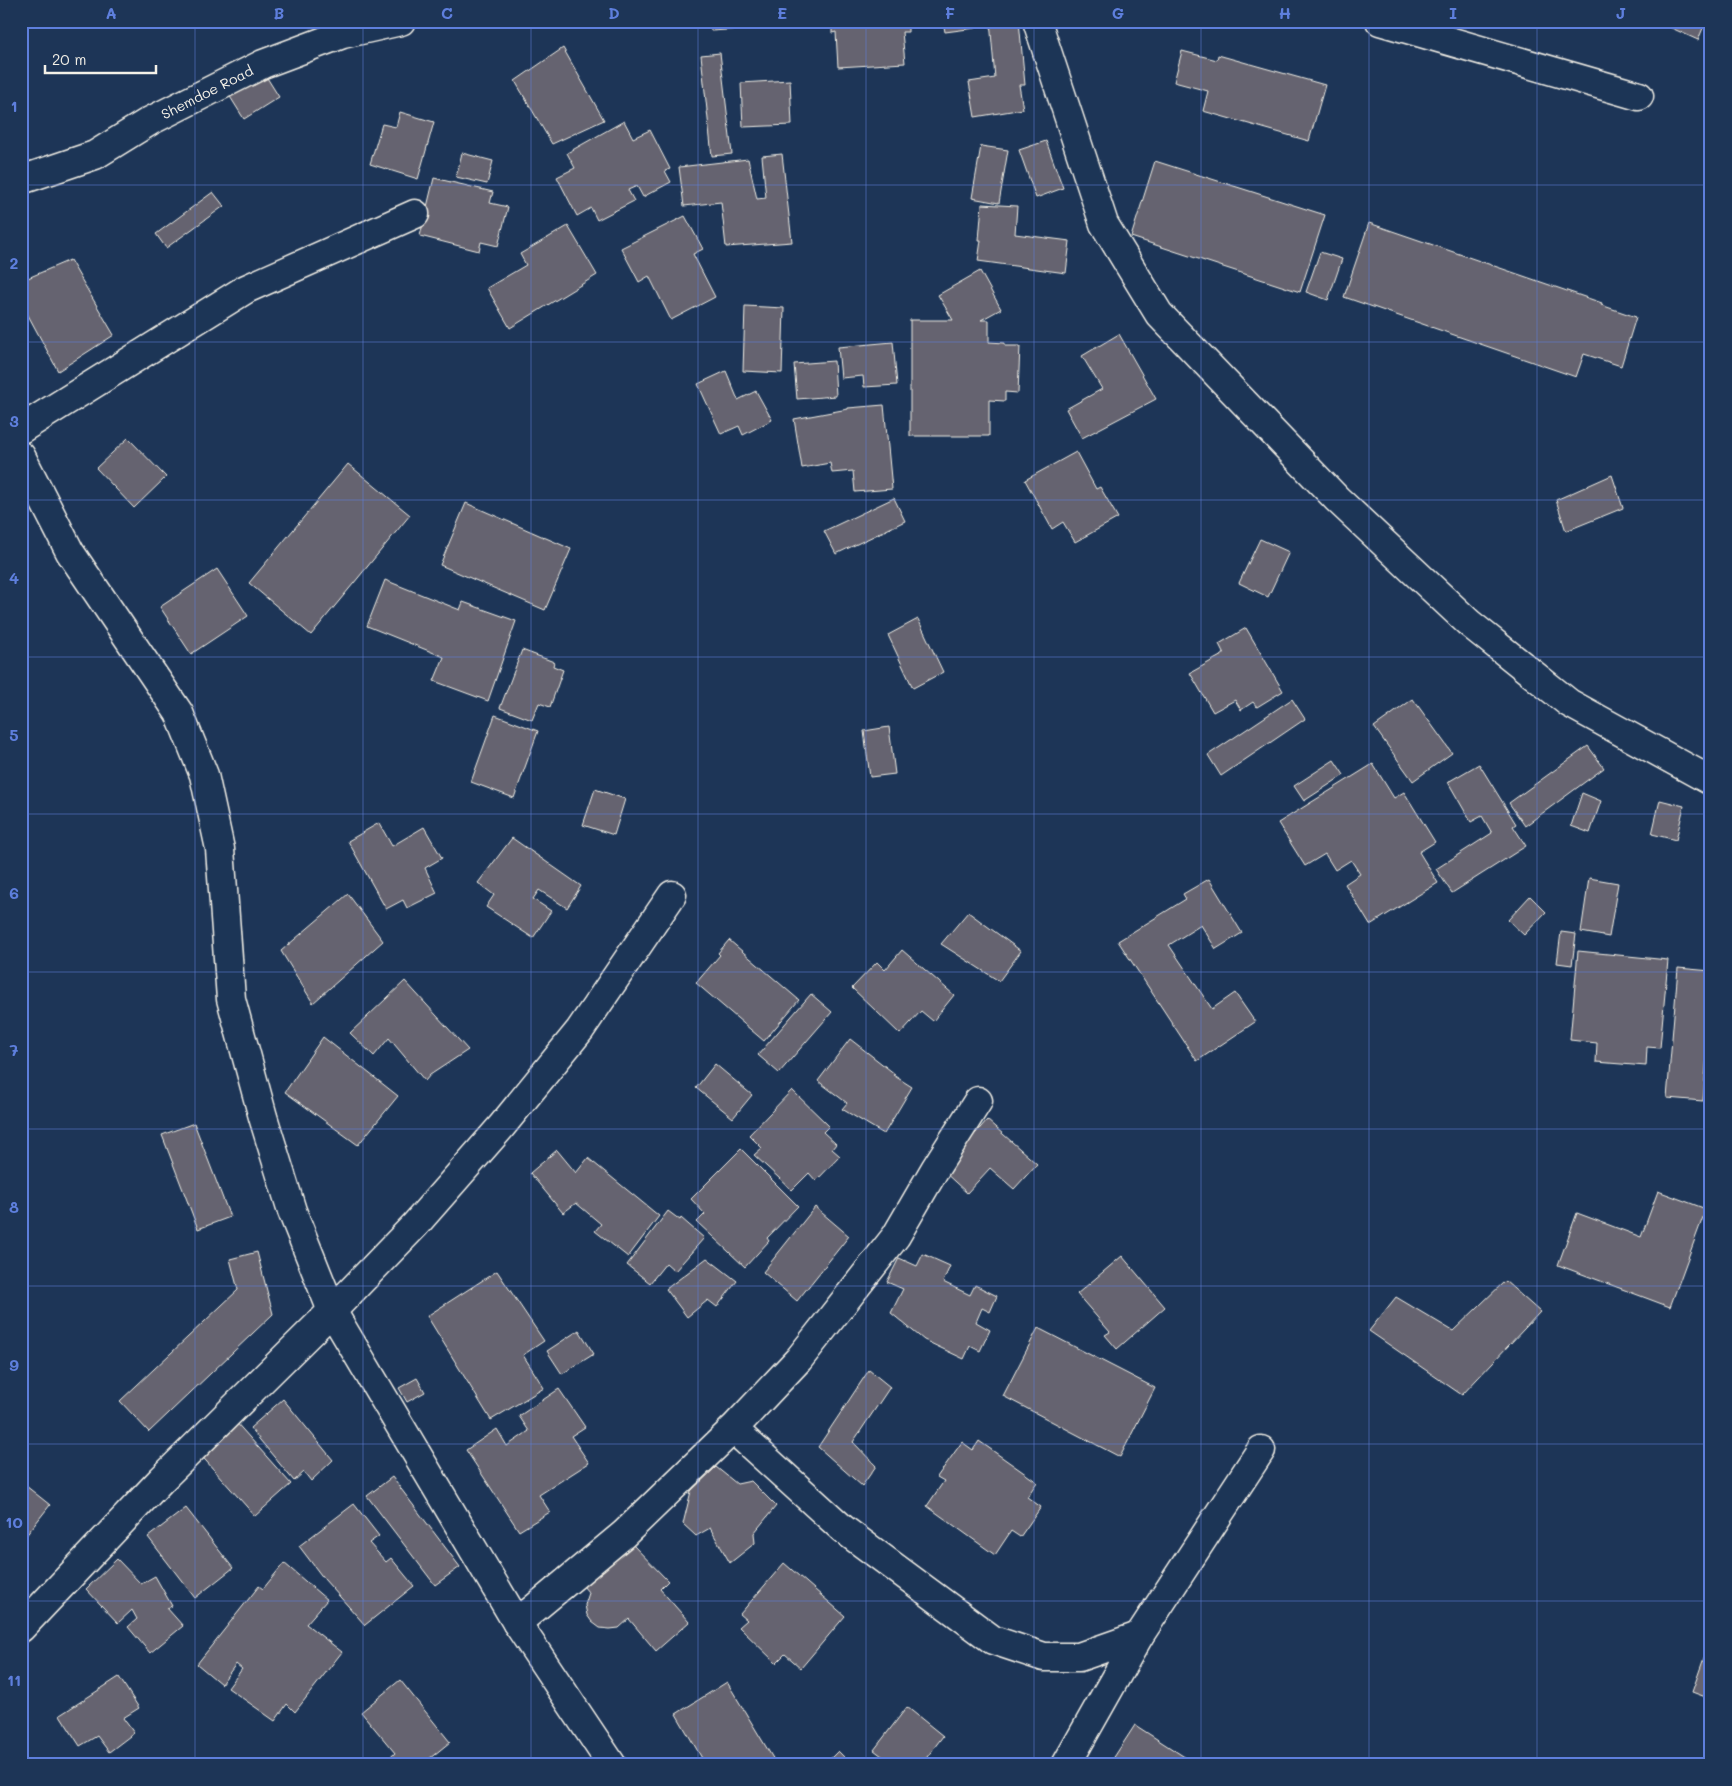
<svg xmlns="http://www.w3.org/2000/svg" width="1732" height="1786" font-family="Mali,sans-serif">
	<style>
		.building { fill: #65646f; stroke: #f4f1e8 }
		.lines { fill: none; stroke-linecap: round; stroke-linejoin: round }
		.street-casing { stroke: #f4f1e8; stroke-width: 31 }
		.street { stroke: #1d3557; stroke-width: 28 }
		.grid { fill: none; stroke: #5e7fdd; stroke-width: 1; stroke-opacity: 0.55 }
		.labels { text-anchor: middle; dominant-baseline: central; stroke-width: 4.5; stroke-linejoin: round; paint-order: stroke }
		.street-label { font-size: 14px; fill: #f4f1e8; stroke: #1d3557 }
		.neatline { fill: none; stroke: #5e7fdd; stroke-width: 2 }
		.grid-label { font-size: 16px; text-anchor: middle; font-weight: bold; fill: #5e7fdd }
	</style>
	<rect width="100%" height="100%" fill="#1d3557"/>
	<filter id="ink" filterUnits="userSpaceOnUse"><feTurbulence type="fractalNoise" baseFrequency=".02" numOctaves="2"/><feDisplacementMap in="SourceGraphic" scale="10" xChannelSelector="R" yChannelSelector="G"/><feConvolveMatrix kernelMatrix="1 2 1 2 8 2 1 2 1" color-interpolation-filters="sRGB"/></filter>
	<g filter="url(#ink)">
		<g class="building">
			<polygon points="710,21 774,21 775,27 711,31"/>
			<polygon points="832,21 908,21 908,32 902,32 905,63 838,67 836,32 832,33"/>
			<polygon points="943,21 975,21 976,28 945,32"/>
			<polygon points="990,21 1019,21 1025,85 1019,85 1023,109 975,117 969,82 995,78"/>
			<polygon points="1656,21 1706,21 1698,40"/>
			<polygon points="563,48 604,120 552,144 515,81"/>
			<polygon points="1182,51 1217,60 1218,55 1325,85 1309,141 1203,111 1208,91 1174,82"/>
			<polygon points="720,53 732,154 712,156 701,55"/>
			<polygon points="264,73 279,97 244,119 229,95"/>
			<polygon points="790,80 792,125 743,127 741,83"/>
			<polygon points="400,112 434,122 418,179 370,164 382,124 396,127"/>
			<polygon points="624,121 633,138 650,130 670,169 665,171 671,182 643,197 637,186 628,190 634,201 597,220 591,208 577,216 557,177 575,168 567,153"/>
			<polygon points="1046,141 1063,188 1036,198 1019,150"/>
			<polygon points="981,146 1008,150 999,203 972,198"/>
			<polygon points="462,153 493,161 487,184 456,177"/>
			<polygon points="782,154 792,242 726,247 721,202 684,206 679,167 748,159 757,199 766,198 762,156"/>
			<polygon points="1155,161 1325,215 1300,292 1131,237"/>
			<polygon points="434,178 493,192 490,203 508,207 498,246 481,242 479,251 420,236"/>
			<polygon points="213,192 224,206 166,248 156,234"/>
			<polygon points="982,204 1017,206 1015,234 1070,241 1066,273 978,261 981,240 979,240"/>
			<polygon points="685,216 703,249 693,254 715,297 671,320 649,276 639,282 621,248"/>
			<polygon points="1369,223 1602,303 1601,305 1636,317 1621,366 1584,354 1576,377 1344,297"/>
			<polygon points="568,226 597,275 510,328 487,288 526,265 520,254"/>
			<polygon points="1320,252 1342,259 1328,300 1306,292"/>
			<polygon points="70,260 114,335 58,371 21,302 21,281"/>
			<polygon points="980,271 1001,309 981,320 989,320 989,342 1005,343 1005,346 1020,346 1018,393 1005,392 1005,401 989,400 989,436 910,436 910,320 953,320 938,295"/>
			<polygon points="745,306 784,308 782,373 743,371"/>
			<polygon points="1119,334 1156,399 1082,438 1066,409 1102,389 1082,356"/>
			<polygon points="893,342 897,385 864,387 863,376 841,378 838,347"/>
			<polygon points="834,361 836,396 797,399 794,364"/>
			<polygon points="726,371 738,400 756,391 772,420 743,435 739,426 721,434 698,384"/>
			<polygon points="884,405 892,489 855,492 853,471 832,473 830,463 802,468 794,419 848,409 848,408"/>
			<polygon points="128,438 166,477 134,508 96,468"/>
			<polygon points="1076,452 1096,489 1100,487 1118,518 1075,542 1063,522 1052,529 1025,480"/>
			<polygon points="348,464 410,515 311,635 249,583"/>
			<polygon points="1612,475 1623,508 1566,531 1556,500"/>
			<polygon points="894,498 905,521 836,554 824,531"/>
			<polygon points="466,503 571,549 545,610 440,565"/>
			<polygon points="1260,539 1289,552 1268,597 1239,583"/>
			<polygon points="217,569 248,616 191,654 160,607"/>
			<polygon points="385,580 460,610 463,602 516,621 488,701 434,681 444,657 367,626"/>
			<polygon points="918,619 943,672 913,688 888,635"/>
			<polygon points="1246,628 1283,691 1257,707 1253,702 1241,710 1235,700 1213,712 1190,673 1224,654 1219,644"/>
			<polygon points="522,650 554,662 553,666 563,670 550,707 539,703 532,720 500,708"/>
			<polygon points="1292,699 1305,719 1221,776 1208,755"/>
			<polygon points="1413,699 1452,753 1413,781 1374,727"/>
			<polygon points="495,715 538,731 514,798 471,782"/>
			<polygon points="889,727 895,774 870,777 864,731"/>
			<polygon points="1588,746 1604,768 1525,826 1509,803"/>
			<polygon points="1334,760 1344,775 1304,801 1294,786"/>
			<polygon points="1373,764 1394,798 1404,792 1435,842 1419,852 1438,883 1370,925 1345,884 1360,874 1351,860 1335,870 1325,854 1305,866 1278,823"/>
			<polygon points="1479,764 1516,824 1513,826 1526,846 1452,893 1436,869 1492,833 1482,816 1471,822 1448,782"/>
			<polygon points="595,789 625,799 614,835 583,825"/>
			<polygon points="1582,793 1601,801 1590,833 1571,826"/>
			<polygon points="1660,800 1684,806 1676,840 1652,834"/>
			<polygon points="379,823 392,846 424,827 442,858 425,868 437,893 407,908 403,900 386,909 348,841"/>
			<polygon points="512,838 581,886 567,908 539,890 533,899 551,911 533,938 486,907 494,895 478,883"/>
			<polygon points="1589,878 1618,883 1609,937 1581,932"/>
			<polygon points="1209,879 1242,933 1216,949 1201,925 1169,945 1212,1009 1235,993 1255,1022 1197,1061 1118,941 1186,899 1183,894"/>
			<polygon points="348,894 383,941 313,1003 281,951"/>
			<polygon points="1530,896 1546,912 1524,935 1508,920"/>
			<polygon points="968,912 1021,951 999,981 941,944"/>
			<polygon points="1561,932 1576,934 1572,965 1557,963"/>
			<polygon points="729,940 799,1000 764,1041 696,983 720,955 718,953"/>
			<polygon points="902,950 954,995 933,1021 921,1011 900,1034 852,988 877,962 885,970"/>
			<polygon points="1578,951 1668,960 1660,1048 1647,1047 1646,1066 1596,1062 1597,1043 1570,1040"/>
			<polygon points="1678,968 1711,971 1711,1010 1703,1101 1667,1098"/>
			<polygon points="405,981 468,1050 430,1075 425,1081 389,1038 374,1056 350,1033"/>
			<polygon points="811,994 832,1012 779,1073 758,1055"/>
			<polygon points="323,1037 398,1096 358,1145 285,1092"/>
			<polygon points="850,1039 895,1074 893,1075 912,1087 884,1134 842,1109 847,1103 818,1081"/>
			<polygon points="715,1064 752,1095 733,1118 696,1088"/>
			<polygon points="792,1090 829,1126 823,1132 836,1144 832,1149 840,1156 816,1181 809,1173 792,1190 754,1155 762,1148 749,1135"/>
			<polygon points="987,1120 1037,1164 1014,1189 990,1168 967,1193 943,1171"/>
			<polygon points="194,1123 230,1217 198,1229 162,1135"/>
			<polygon points="741,1149 798,1206 767,1238 769,1241 745,1267 697,1222 705,1214 691,1199"/>
			<polygon points="557,1150 576,1173 588,1158 659,1216 628,1257 595,1231 601,1224 576,1203 563,1213 530,1173"/>
			<polygon points="1658,1191 1706,1209 1670,1307 1558,1265 1577,1213 1641,1237"/>
			<polygon points="815,1207 849,1236 797,1301 763,1272"/>
			<polygon points="668,1211 680,1220 681,1218 704,1238 675,1271 666,1263 650,1283 627,1265"/>
			<polygon points="257,1252 273,1314 149,1432 120,1401 238,1290 230,1259"/>
			<polygon points="923,1254 950,1266 943,1282 970,1295 975,1285 997,1296 990,1312 982,1308 976,1322 990,1330 980,1351 970,1346 964,1359 924,1340 891,1313 903,1289 887,1282 899,1258 917,1266"/>
			<polygon points="1122,1256 1165,1307 1117,1349 1105,1335 1110,1332 1077,1294"/>
			<polygon points="707,1258 737,1281 717,1307 708,1300 687,1317 666,1289"/>
			<polygon points="497,1271 544,1341 523,1355 544,1388 491,1420 427,1316"/>
			<polygon points="1505,1281 1540,1312 1462,1395 1369,1331 1396,1297 1453,1331"/>
			<polygon points="1038,1328 1155,1388 1120,1457 1003,1396"/>
			<polygon points="579,1330 594,1354 562,1374 547,1351"/>
			<polygon points="869,1370 890,1387 853,1442 876,1466 862,1486 818,1447"/>
			<polygon points="417,1378 425,1392 407,1402 399,1388"/>
			<polygon points="559,1389 585,1427 571,1436 589,1463 539,1495 550,1512 519,1531 466,1450 497,1429 507,1446 529,1431 519,1416"/>
			<polygon points="283,1399 333,1460 311,1481 304,1472 294,1481 250,1428"/>
			<polygon points="234,1420 291,1484 255,1516 198,1452"/>
			<polygon points="979,1441 1037,1482 1027,1497 1041,1507 1020,1537 1011,1531 995,1555 927,1506 944,1481 937,1477 962,1442 973,1450"/>
			<polygon points="716,1467 737,1484 751,1481 776,1506 754,1533 755,1543 730,1563 710,1528 696,1536 683,1524 691,1491"/>
			<polygon points="392,1477 460,1567 435,1585 367,1496"/>
			<polygon points="21,1482 50,1505 21,1542"/>
			<polygon points="354,1504 379,1536 369,1543 386,1562 391,1558 414,1586 365,1625 324,1579 299,1546"/>
			<polygon points="186,1508 233,1568 195,1598 148,1537"/>
			<polygon points="631,1543 668,1581 660,1589 689,1622 656,1651 629,1619 619,1628 610,1629 600,1628 592,1622 587,1615 585,1605 589,1593 583,1586"/>
			<polygon points="117,1559 141,1584 155,1576 172,1606 167,1608 183,1626 150,1653 128,1627 137,1619 132,1610 118,1623 86,1589"/>
			<polygon points="284,1563 327,1600 306,1624 342,1652 295,1712 287,1704 275,1721 228,1688 242,1669 236,1664 221,1684 197,1664 259,1586 263,1589"/>
			<polygon points="784,1563 845,1616 801,1668 785,1654 776,1663 739,1627 747,1620 740,1614"/>
			<polygon points="1711,1638 1711,1699 1692,1692"/>
			<polygon points="119,1677 139,1708 123,1718 134,1733 109,1752 97,1736 80,1746 60,1715"/>
			<polygon points="400,1680 450,1742 429,1759 433,1763 431,1765 382,1765 395,1753 361,1712"/>
			<polygon points="727,1682 774,1760 766,1765 706,1765 676,1714"/>
			<polygon points="907,1707 943,1736 921,1765 894,1765 874,1750"/>
			<polygon points="1135,1725 1197,1765 1109,1765"/>
			<polygon points="838,1751 852,1765 824,1765"/>
		</g>
		<g class="lines">
			<g class="street-casing">
				<g id="street">
					<polyline points="1037,21 1104,224 1159,314 1337,499 1469,623 1569,703 1711,781"/>
					<polyline points="1380,21 1639,96"/>
					<polyline points="21,180 95,155 150,121 263,64 343,34 401,21"/>
					<polyline points="21,429 246,289 415,214"/>
					<polyline points="21,456 70,552 179,713 204,775 220,849 231,999 263,1117 292,1211 332,1311 517,1623 612,1765"/>
					<polyline points="733,1429 843,1529 993,1640 1044,1657 1079,1657 1139,1636"/>
					<polyline points="517,1623 624,1534 733,1429 799,1359 896,1236 935,1169 978,1101"/>
					<polyline points="21,1628 162,1479 332,1311 415,1225 501,1127 580,1030 672,895"/>
					<polyline points="1066,1765 1139,1636 1261,1450"/>
				</g>
			</g>
			<use href="#street" class="street"/>
		</g>
	</g>
	<path class="grid" d="M 195,21 L 195,1765M 363,21 L 363,1765M 531,21 L 531,1765M 698,21 L 698,1765M 866,21 L 866,1765M 1034,21 L 1034,1765M 1201,21 L 1201,1765M 1369,21 L 1369,1765M 1537,21 L 1537,1765M 21,185 L 1711,185M 21,342 L 1711,342M 21,500 L 1711,500M 21,657 L 1711,657M 21,814 L 1711,814M 21,972 L 1711,972M 21,1129 L 1711,1129M 21,1286 L 1711,1286M 21,1444 L 1711,1444M 21,1601 L 1711,1601"/>
	<g class="labels">
		<g class="street-label">
			<text transform="translate(207 92) rotate(-27)">Shemdoe Road</text>
		</g>
	</g>
	<rect width="1732" height="1786" fill="none" stroke="#1d3557" stroke-width="55"/>
	<path d="M45 65v8h111v-8" fill="none" stroke="#f4f1e8" stroke-width="2.5"/>
	<text x="52" y="65" font-size="15" fill="#f4f1e8" stroke="#1d3557" stroke-width="4" paint-order="stroke">20 m</text>
	<rect x="28" y="28" width="1676" height="1730" class="neatline"/>
	<g class="grid-label">
		<text x="111" y="19">A</text>
		<text x="279" y="19">B</text>
		<text x="447" y="19">C</text>
		<text x="614" y="19">D</text>
		<text x="782" y="19">E</text>
		<text x="950" y="19">F</text>
		<text x="1118" y="19">G</text>
		<text x="1285" y="19">H</text>
		<text x="1453" y="19">I</text>
		<text x="1621" y="19">J</text>
		<text x="14" y="112">1</text>
		<text x="14" y="269">2</text>
		<text x="14" y="427">3</text>
		<text x="14" y="584">4</text>
		<text x="14" y="741">5</text>
		<text x="14" y="899">6</text>
		<text x="14" y="1056">7</text>
		<text x="14" y="1213">8</text>
		<text x="14" y="1371">9</text>
		<text x="14" y="1528">10</text>
		<text x="14" y="1686">11</text>
	</g>
</svg>
